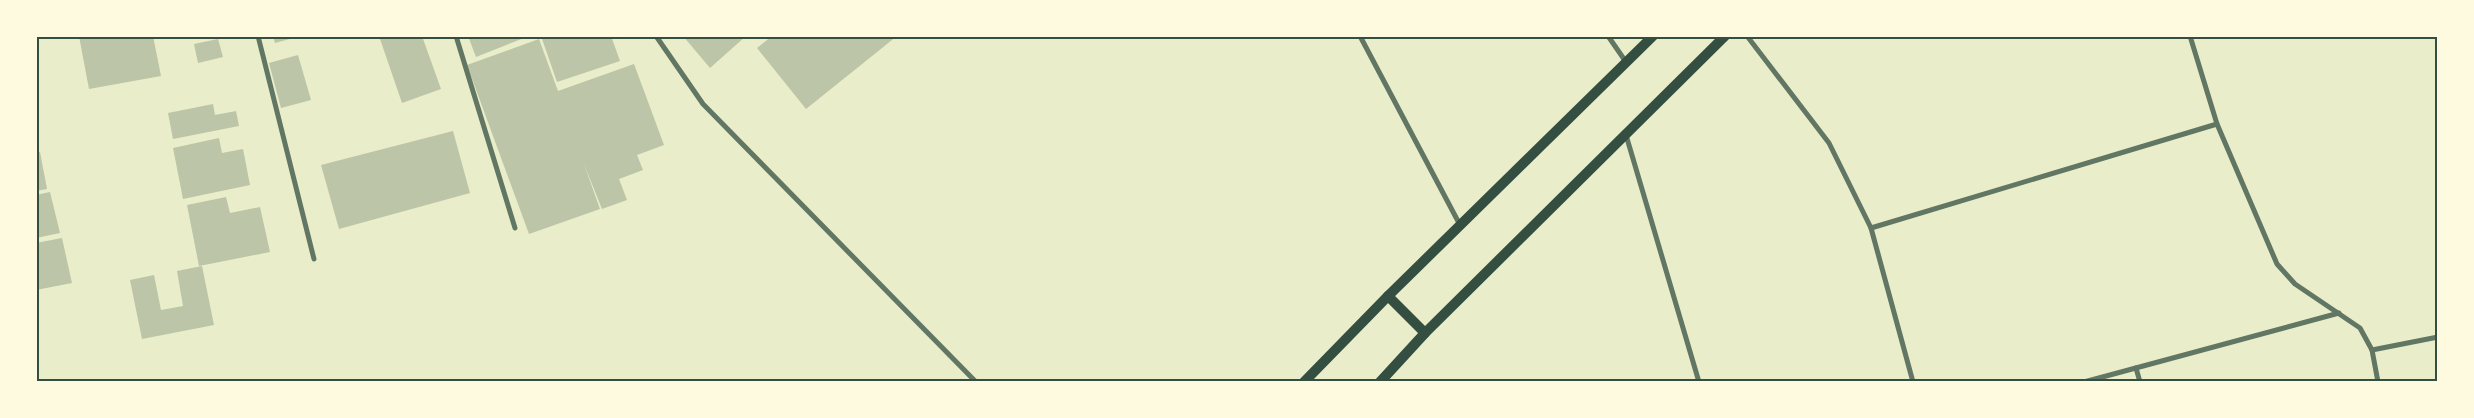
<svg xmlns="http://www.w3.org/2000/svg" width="2474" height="418" font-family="'Sofia Sans Condensed',sans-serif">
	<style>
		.building { fill: #bcc5a7 }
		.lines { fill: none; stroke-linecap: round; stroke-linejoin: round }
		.minor { stroke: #617663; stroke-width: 5 }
		.secondary { stroke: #344e41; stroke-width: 10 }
		.neatline { fill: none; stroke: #344e41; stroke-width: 2 }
	</style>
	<rect width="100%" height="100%" fill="#e9edc9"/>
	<g class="building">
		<polygon points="79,36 153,36 161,76 89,89"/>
		<polygon points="273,36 297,36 297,37 275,43"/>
		<polygon points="379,36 422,36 441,89 402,103"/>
		<polygon points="468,36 529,36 476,57"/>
		<polygon points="541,36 611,36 620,61 557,82"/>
		<polygon points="683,36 746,36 710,68"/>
		<polygon points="772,36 897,36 806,109 757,48"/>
		<polygon points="218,39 223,57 198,63 194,44"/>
		<polygon points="539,39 558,91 634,64 664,145 637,155 643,170 619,179 627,200 602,209 584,164 600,209 529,234 467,65"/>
		<polygon points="298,55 311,100 281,108 269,63"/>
		<polygon points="213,104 215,115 236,111 239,126 173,139 168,113"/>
		<polygon points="453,131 470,193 339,229 321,165"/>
		<polygon points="219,138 222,153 243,149 250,185 183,199 173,148"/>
		<polygon points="40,152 47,189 36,191 36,153"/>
		<polygon points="50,192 60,233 36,238 36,195"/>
		<polygon points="226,197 230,213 260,207 270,252 199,266 187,205"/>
		<polygon points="62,238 72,283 36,290 36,243"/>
		<polygon points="202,266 214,325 142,339 130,280 154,275 161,310 183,306 177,271"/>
	</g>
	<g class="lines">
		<g class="minor">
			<polyline points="258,36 314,259"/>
			<polyline points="456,36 515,228"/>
			<polyline points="656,36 703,104 976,382"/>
			<polyline points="1360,36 1460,225"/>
			<polyline points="1608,36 1626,62"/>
			<polyline points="1747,36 1829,143 1871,228 1913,382"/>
			<polyline points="2190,36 2217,124 2277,264 2295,284 2360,328 2372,350 2378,382"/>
			<polyline points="1626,135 1699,382"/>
			<polyline points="1871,228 2217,124"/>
			<polyline points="2372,350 2438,337"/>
			<polyline points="2136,368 2140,382"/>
			<polyline points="2084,382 2339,313"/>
		</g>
		<g class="secondary">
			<polyline points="1388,296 1425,333"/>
			<polyline points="1304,382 1388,296 1653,36"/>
			<polyline points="1380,382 1425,333 1725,36"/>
		</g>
	</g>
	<rect width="2474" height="418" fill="none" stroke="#fefae0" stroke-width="75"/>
	<rect x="38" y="38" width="2398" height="342" class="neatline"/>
</svg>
